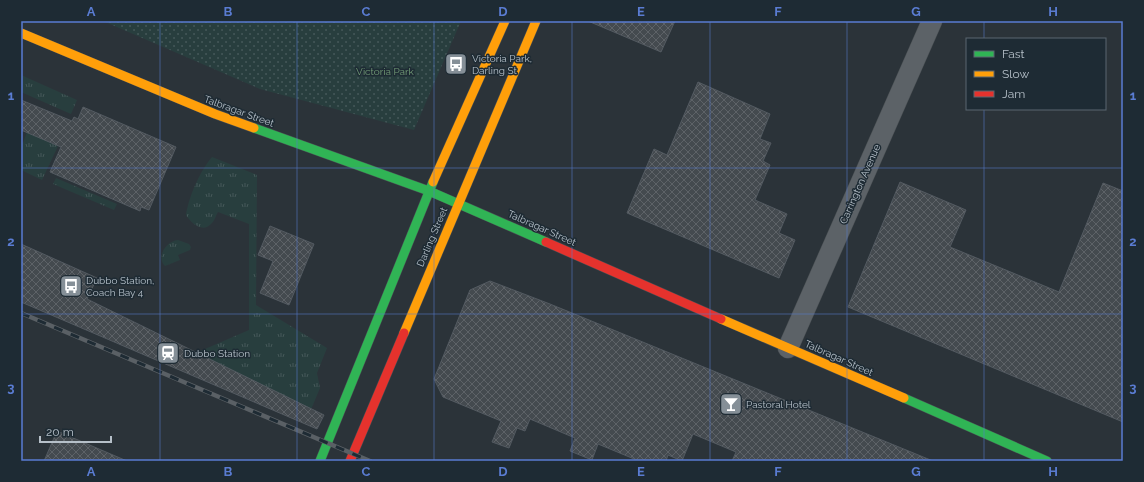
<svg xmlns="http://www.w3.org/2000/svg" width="1144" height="482" font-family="Raleway,sans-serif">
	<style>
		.grass { fill: url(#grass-tufts) }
		.park { fill: url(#park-dots) }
		.building { fill: url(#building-cross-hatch); stroke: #535a61 }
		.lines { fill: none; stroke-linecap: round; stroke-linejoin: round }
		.street-casing { stroke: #494f53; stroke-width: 21 }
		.fast-casing { stroke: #494f53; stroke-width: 10 }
		.slow-casing { stroke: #494f53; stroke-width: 10 }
		.jam-casing { stroke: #494f53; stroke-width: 10 }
		.street { stroke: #5c6267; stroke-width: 20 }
		.fast { stroke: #30b455; stroke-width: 9 }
		.slow { stroke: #ff9f0a; stroke-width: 9 }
		.jam { stroke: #e5322d; stroke-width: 9 }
		.rail-casing { stroke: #5a6065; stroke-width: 4.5 }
		.rail { stroke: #1e2b34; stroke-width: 3; stroke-dasharray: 9; stroke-linecap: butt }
		.grid { fill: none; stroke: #5a7cd2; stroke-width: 1; stroke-opacity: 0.55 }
		.labels { text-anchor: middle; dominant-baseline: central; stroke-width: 3; stroke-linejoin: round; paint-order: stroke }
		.poi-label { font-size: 10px; fill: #b6c0c9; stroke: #1e2b34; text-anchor: start }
		.park-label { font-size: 10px; fill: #759f78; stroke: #1e2b34 }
		.street-label { font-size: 10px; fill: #b6c0c9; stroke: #1e2b34 }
		.neatline { fill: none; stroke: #5a7cd2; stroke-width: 1.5 }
		.grid-label { font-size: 13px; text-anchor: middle; font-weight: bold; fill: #5a7cd2 }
	</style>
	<defs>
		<pattern id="grass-tufts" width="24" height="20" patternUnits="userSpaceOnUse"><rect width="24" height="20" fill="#283e3e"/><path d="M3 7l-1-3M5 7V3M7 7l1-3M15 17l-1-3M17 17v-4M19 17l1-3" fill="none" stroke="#455859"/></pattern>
		<pattern id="park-dots" width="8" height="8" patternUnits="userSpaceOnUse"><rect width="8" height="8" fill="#283e3e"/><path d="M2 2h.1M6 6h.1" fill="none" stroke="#455859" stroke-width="1.8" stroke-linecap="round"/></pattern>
		<pattern id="building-cross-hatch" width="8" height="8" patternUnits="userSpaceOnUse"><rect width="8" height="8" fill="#444a4f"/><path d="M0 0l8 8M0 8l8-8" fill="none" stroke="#5d6267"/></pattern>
	</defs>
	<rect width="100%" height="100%" fill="#2b3339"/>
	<g class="grass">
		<polygon points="21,75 77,100 71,114 21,92"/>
		<polygon points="27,132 58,146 42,180 21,170 21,142 23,143"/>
		<path d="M 212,157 L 257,175 L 256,305 L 327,348 L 317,373 L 320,388 L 310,412 L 196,356 L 198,352 L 249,330 L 249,224 L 218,212 C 216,215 215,220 212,223 C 203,234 191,223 186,215 C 189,196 200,171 212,157 Z"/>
		<polygon points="56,178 117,204 114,210 53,184"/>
		<path d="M 178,240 L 189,244 L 191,247 L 190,250 L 178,255 L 180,260 L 165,266 C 156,257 166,241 178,240 Z"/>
	</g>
	<polygon class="park" points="103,21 461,21 414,130 260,89"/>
	<g class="building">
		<polygon points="588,21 675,21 661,52"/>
		<polygon points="698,82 770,114 760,139 771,143 763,161 770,165 755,200 787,214 779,233 795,240 779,278 627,213 654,149 667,155"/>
		<polygon points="21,100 72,121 74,117 78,119 83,107 176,147 149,210 141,207 140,211 50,172 61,147 21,130"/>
		<polygon points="900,182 966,210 950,247 1059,292 1103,183 1123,191 1123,422 848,307"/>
		<polygon points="270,226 314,244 289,305 260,293 273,261 258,255"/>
		<polygon points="21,244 97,278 87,299 324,415 317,429 21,302"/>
		<polygon points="490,281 550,304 933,461 732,461 736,452 693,434 682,461 668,455 666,461 639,461 598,444 592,460 570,451 575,438 530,419 525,431 517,428 509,448 492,442 501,421 443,397 434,379 470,290"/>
		<polygon points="57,431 127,461 44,461"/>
	</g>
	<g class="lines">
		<g class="street-casing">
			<polyline id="street" points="788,348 932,21"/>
		</g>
		<g class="fast-casing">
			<g id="fast">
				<polyline points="254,128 429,191 546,242"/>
				<polyline points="904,398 1047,461"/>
				<polyline points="320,461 433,182"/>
			</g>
		</g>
		<g class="slow-casing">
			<g id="slow">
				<polyline points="21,33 215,114 254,128"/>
				<polyline points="433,182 505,21"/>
				<polyline points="721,319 904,398"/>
				<polyline points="404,333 536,21"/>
			</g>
		</g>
		<g class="jam-casing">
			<g id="jam">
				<polyline points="546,242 721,319"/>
				<polyline points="350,461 404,333"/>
			</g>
		</g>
		<use href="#street" class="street"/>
		<use href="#fast" class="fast"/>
		<use href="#slow" class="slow"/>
		<use href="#jam" class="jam"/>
		<g class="rail-casing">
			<polyline id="rail" points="21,313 370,461"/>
		</g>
		<use href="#rail" class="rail"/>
	</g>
	<path class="grid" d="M 160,21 L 160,461M 297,21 L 297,461M 434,21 L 434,461M 572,21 L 572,461M 710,21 L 710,461M 847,21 L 847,461M 984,21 L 984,39M 984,109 L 984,461M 21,168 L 1123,168M 21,314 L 1123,314"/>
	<defs>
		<g id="bus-square" transform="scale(1.15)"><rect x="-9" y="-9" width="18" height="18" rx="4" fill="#858f97" stroke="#1e2b34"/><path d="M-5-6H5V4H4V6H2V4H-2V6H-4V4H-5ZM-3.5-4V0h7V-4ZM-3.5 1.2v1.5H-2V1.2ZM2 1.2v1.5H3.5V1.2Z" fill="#fff"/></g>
		<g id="station-square" transform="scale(1.15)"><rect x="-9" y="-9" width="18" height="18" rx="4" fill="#858f97" stroke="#1e2b34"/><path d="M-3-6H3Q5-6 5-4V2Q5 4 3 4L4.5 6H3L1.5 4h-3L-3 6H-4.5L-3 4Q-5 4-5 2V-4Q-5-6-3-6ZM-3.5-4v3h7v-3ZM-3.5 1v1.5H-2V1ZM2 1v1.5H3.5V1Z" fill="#fff"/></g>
		<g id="bar-square" transform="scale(1.15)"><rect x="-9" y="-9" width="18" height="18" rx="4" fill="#858f97" stroke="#1e2b34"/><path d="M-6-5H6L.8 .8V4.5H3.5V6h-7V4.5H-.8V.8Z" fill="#fff"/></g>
	</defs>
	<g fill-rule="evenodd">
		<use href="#bus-square" x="456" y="64"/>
		<use href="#bus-square" x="71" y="286"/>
		<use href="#station-square" x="168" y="353"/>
		<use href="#bar-square" x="731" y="404"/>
	</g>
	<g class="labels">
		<g class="poi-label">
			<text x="472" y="58">Victoria Park,<tspan x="472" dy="12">Darling St</tspan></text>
			<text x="86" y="280">Dubbo Station,<tspan x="86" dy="12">Coach Bay 4</tspan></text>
			<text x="184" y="353">Dubbo Station</text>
			<text x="746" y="404">Pastoral Hotel</text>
		</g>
		<g class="park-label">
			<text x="385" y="71">Victoria Park</text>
		</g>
		<g class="street-label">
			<text transform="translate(239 111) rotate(20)">Talbragar Street</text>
			<text transform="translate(860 184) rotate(-66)">Carrington Avenue</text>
			<text transform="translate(542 228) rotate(24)">Talbragar Street</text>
			<text transform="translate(432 237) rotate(-67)">Darling Street</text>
			<text transform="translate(839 358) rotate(24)">Talbragar Street</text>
		</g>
	</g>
	<rect width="1144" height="482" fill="none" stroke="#1e2b34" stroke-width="44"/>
	<rect x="966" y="38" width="140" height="72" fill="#1e2b34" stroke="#5b6770"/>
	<rect x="974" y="51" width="20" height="6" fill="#30b455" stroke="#5b6770"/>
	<text x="1002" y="58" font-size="12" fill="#b6c0c9">Fast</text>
	<rect x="974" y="71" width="20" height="6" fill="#ff9f0a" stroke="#5b6770"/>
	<text x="1002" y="78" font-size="12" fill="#b6c0c9">Slow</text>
	<rect x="974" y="91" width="20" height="6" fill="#e5322d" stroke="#5b6770"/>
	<text x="1002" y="98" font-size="12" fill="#b6c0c9">Jam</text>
	<path d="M40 436v6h71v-6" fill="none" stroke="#b6c0c9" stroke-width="2"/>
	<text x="46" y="436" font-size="12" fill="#b6c0c9" stroke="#1e2b34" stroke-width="3" paint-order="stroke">20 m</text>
	<rect x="22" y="22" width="1100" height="438" class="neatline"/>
	<g class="grid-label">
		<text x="91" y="16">A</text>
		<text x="228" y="16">B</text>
		<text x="366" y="16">C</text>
		<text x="503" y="16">D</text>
		<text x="641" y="16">E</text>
		<text x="778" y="16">F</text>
		<text x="916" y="16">G</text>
		<text x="1053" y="16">H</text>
		<text x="11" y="100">1</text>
		<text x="1133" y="100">1</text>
		<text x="11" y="246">2</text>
		<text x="1133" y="246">2</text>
		<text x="11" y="392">3</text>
		<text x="1133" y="392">3</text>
		<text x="91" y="476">A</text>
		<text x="228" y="476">B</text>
		<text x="366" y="476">C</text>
		<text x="503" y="476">D</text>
		<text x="641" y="476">E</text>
		<text x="778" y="476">F</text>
		<text x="916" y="476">G</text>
		<text x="1053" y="476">H</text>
	</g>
</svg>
